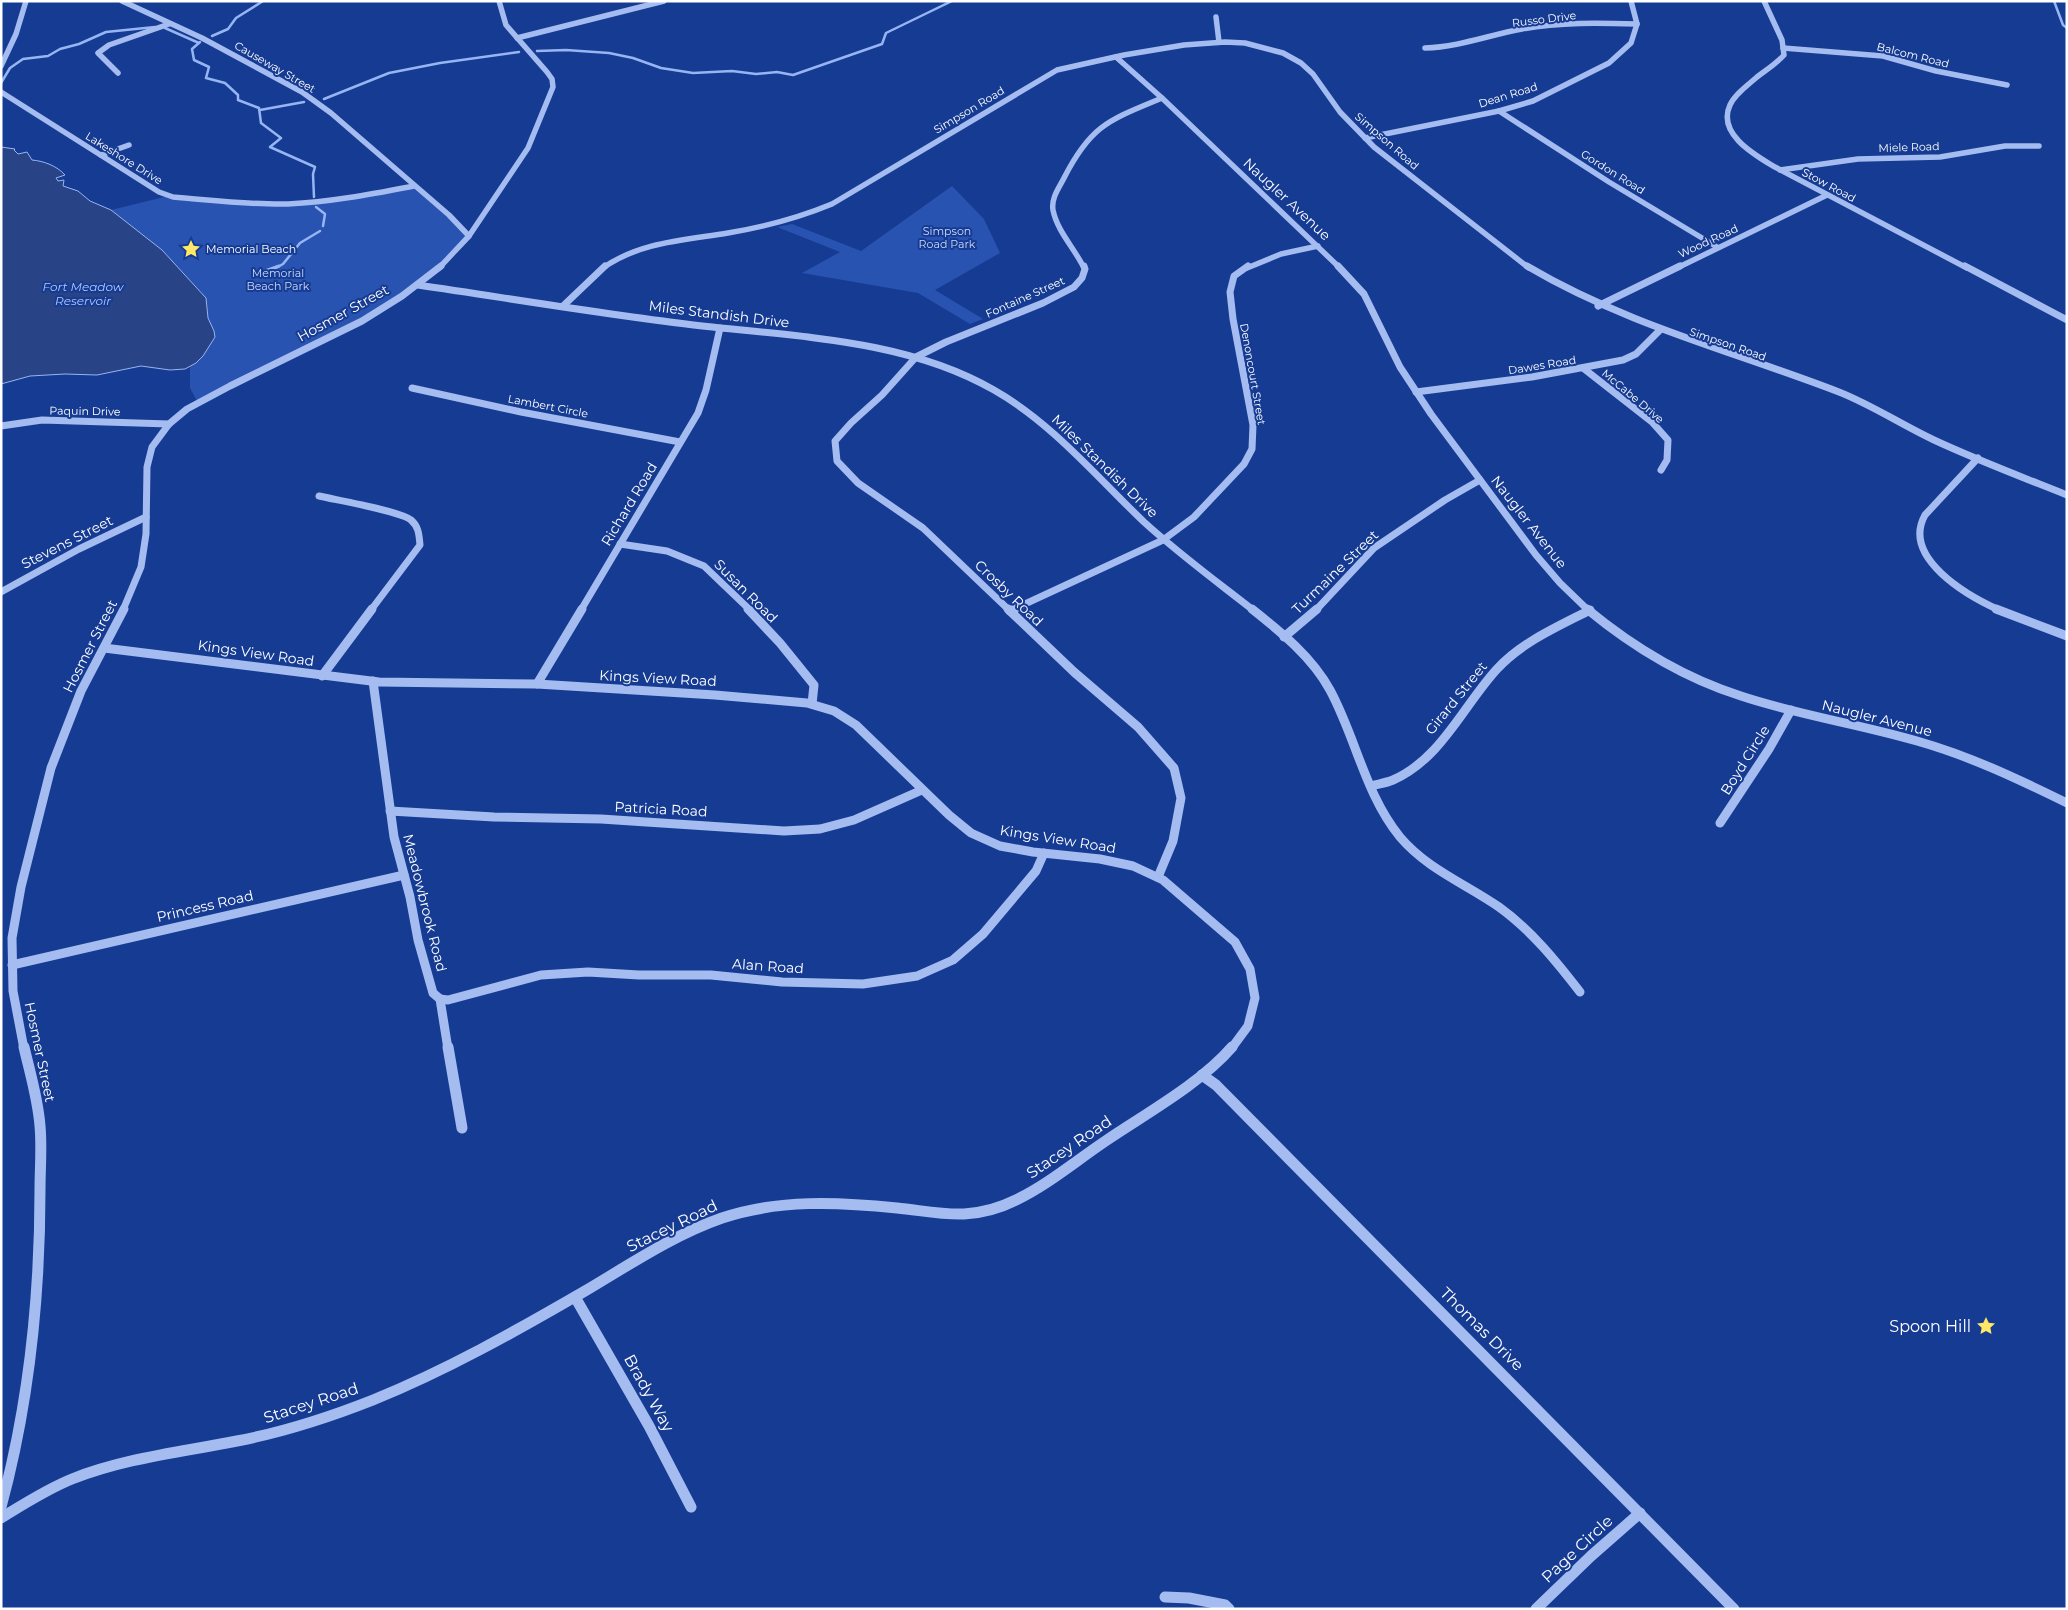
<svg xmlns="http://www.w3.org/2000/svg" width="2068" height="1610" font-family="Montserrat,sans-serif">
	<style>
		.green { fill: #2853b1 }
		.water { fill: #284386; stroke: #97b5f3 }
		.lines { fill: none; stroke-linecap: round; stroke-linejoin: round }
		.stream-far1 { stroke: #97b5f3; stroke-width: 2.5 }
		.stream { stroke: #97b5f3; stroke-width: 3 }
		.minor-far3 { stroke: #a5bcf1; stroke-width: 5.5 }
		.minor-far2 { stroke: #a5bcf1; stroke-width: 7 }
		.minor-far1 { stroke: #a5bcf1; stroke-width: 9 }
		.minor { stroke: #a5bcf1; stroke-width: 11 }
		.labels { text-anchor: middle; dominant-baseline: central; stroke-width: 4; stroke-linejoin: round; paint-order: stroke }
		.far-street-label { font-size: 11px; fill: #fff; stroke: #163b93 }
		.far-park-label { font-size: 11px; fill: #ccdbfc; stroke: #163b93 }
		.far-poi-label { font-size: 11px; fill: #fff; stroke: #163b93; text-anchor: start }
		.far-water-label { font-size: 12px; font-style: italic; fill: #b1c7f8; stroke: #163b93 }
		.street-label { font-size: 14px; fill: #fff; stroke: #163b93 }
		.near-street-label { font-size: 16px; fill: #fff; stroke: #163b93 }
		.near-poi-label { font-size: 16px; fill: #fff; stroke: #163b93; text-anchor: end }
	</style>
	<rect width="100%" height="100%" fill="#163b93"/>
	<g class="green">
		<polygon points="414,186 469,236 461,245 402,296 198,403 190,388 190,367 203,356 215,337 208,318 207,304 202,293 162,250 111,210 168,196 289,204"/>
		<polygon points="952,186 984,219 1000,253 935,290 983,319 970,324 918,293 802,273 840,252 777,227 792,224 861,251"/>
	</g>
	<path class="water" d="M 1,147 L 15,149 L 14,150 L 18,154 L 27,152 L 32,160 C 44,161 57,166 65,175 L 56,178 L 58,181 L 64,180 L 63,186 L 78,191 L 90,201 L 111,210 L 162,250 L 206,298 L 208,318 L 214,331 L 215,337 L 203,356 L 196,363 L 185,369 L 170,370 L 141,366 L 97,375 L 65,374 L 30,376 L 1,384 Z"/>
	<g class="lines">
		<g class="stream-far1">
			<polyline points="2054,1 2063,25 2067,28"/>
			<polyline points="165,28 199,43"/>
			<polyline points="212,36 228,29 236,18 263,1"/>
			<polyline points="200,42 192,49 194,60 209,67 206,78 225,83 238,95 238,100 259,108 261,123 281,138 270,147 315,167 313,174 314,197"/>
			<polyline points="537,51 566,50 609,53 633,58 661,68 693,73 732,71 756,74 777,72 793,75 882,44 886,33 952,1"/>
			<polyline points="1,83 10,68 23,59 48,56 60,49 79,44 106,32 155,27"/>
			<polyline points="324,99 389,73 440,63 519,52"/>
			<polyline points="260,110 304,102"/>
			<polyline points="316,207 325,214 323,226"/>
			<polyline points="276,268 283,264 300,243 320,231"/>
		</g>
		<polyline class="stream" points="265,271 279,266"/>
		<g class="minor-far3">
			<polyline points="122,1 202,38 302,92 331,113 449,215 469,236"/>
			<path d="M 1764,1 L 1782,40 L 1784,55 C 1776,64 1766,70 1757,77 C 1748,85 1735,94 1730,105 C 1717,133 1753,154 1773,166 L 1967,268"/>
			<polyline points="1216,17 1219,42"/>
			<polyline points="517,38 664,1"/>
			<path d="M 1425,48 C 1459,47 1489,35 1522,29 C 1560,22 1599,23 1637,24"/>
			<polyline points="1783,48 1883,56 1936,71 2007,85"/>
			<polyline points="1116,57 1162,98 1340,268"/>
			<polyline points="1,66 16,34 26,1"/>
			<polyline points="118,73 98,53 109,45 169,24"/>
			<path d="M 1,92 L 159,192 L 173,197 C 211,200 250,205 288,204 C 331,202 372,194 414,186"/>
			<polyline points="1499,111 1609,182 1717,247"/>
			<polyline points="1365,138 1499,111 1533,101 1609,63 1631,43 1637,24 1631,1"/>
			<polyline points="101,155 129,145"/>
			<polyline points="1780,170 1858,159 1940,157 2005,146 2039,146"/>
			<polyline points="439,268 469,236 528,148 553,87 552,79 547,72 506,25 499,1"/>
			<path d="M 603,268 C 639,242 686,240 728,233 C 764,227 798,218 832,204 L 1057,70 L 1124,55 L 1184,45 L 1225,42 L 1245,43 L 1283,53 L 1301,63 L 1313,74 L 1340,112 L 1374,147 L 1529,268"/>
			<path d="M 1084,268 C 1075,249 1057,231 1053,210 C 1051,198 1059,188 1064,178 C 1091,125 1109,120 1162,98"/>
			<polyline points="1247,268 1281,254 1318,246"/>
			<polyline points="1677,268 1827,195"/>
		</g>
		<g class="minor-far2">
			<polyline points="1338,266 1364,294 1400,367 1431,414 1536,555 1560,583 1588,610"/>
			<path d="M 1527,266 C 1627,325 1733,351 1839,392 C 1872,405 1902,425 1934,440 C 1977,460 2022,477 2067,495"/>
			<polyline points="1965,266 2067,320"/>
			<path d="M 418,285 C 507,298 596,313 686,324 C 789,337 902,337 994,390 C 1052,423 1096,476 1144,522 C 1179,554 1216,581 1253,610"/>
			<polyline points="563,306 605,266"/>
			<polyline points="1598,306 1680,266"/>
			<polyline points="1583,368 1652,422 1668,440 1667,460 1661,470"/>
			<polyline points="412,388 521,412 680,442"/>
			<polyline points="1416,392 1532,377 1623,360 1636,354 1660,330"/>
			<polyline points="1,426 42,420 169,424"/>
			<path d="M 1978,458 L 1925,515 C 1901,558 1968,596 1999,610"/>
			<path d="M 319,496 C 336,500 400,511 411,520 C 419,527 419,535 420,545 L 371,610"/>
			<polyline points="620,544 667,551 704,566 750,610"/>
			<polyline points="1,592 79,549 146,517"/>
			<polyline points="123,610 141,567 146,534 147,467 152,447 169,424 187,409 230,386 362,321 402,296 441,266"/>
			<polyline points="581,610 698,413 706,390 720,328"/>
			<polyline points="1009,610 923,528 858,483 837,461 835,441 851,423 882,395 916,357 946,342 1043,303 1074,287 1082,278 1085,269 1084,266"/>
			<polyline points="1012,610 1163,540 1194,517 1244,464 1252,449 1253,425 1233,319 1230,292 1234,276 1248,266"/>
			<polyline points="1316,610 1374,548 1445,500 1480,480"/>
		</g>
		<g class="minor-far1">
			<polyline points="748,609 780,643 814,685 812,704"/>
			<polyline points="1008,609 1074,672 1138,727 1174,768 1181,798 1173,841 1158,877"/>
			<path d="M 1252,609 C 1281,632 1312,657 1330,690 C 1356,738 1365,794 1400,837 C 1427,869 1466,884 1499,907 C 1531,930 1556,961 1580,992"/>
			<path d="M 1587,609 C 1633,647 1684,678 1741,696 C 1798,715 1859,724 1917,741 C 1970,756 2018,779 2067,803"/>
			<polyline points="1996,609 2067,636"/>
			<polyline points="1010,611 1015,609"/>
			<polyline points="1284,637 1317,609"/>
			<polyline points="104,648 379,682 537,684 715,695 807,703 834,711 856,725 949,815 971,833 1000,846 1033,852 1100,859 1133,866 1163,880 1235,942 1250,969 1255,998 1248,1026 1231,1049"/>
			<polyline points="322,676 372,609"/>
			<polyline points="373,681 394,837 410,897 418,940 433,993 440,999 448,1049"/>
			<polyline points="537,684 582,609"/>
			<path d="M 1371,786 C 1378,784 1386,783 1393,780 C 1441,759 1463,706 1497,669 C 1522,642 1557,627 1590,610"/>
			<polyline points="390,811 494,817 601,819 784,831 820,829 854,820 922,790"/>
			<polyline points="1720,823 1769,749 1791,710"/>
			<polyline points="12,965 404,875"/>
			<polyline points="440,999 448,1000 541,975 588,972 639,975 711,975 782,982 863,984 917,976 953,960 983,934 1036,871 1044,853"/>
			<polyline points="24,1049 13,991 12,938 21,887 51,768 81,691 124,609"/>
		</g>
		<g class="minor">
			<polyline points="448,1047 462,1128"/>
			<polyline points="1202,1075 1216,1085 1734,1609"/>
			<polyline points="575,1297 649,1426 691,1507"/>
			<path d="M 1,1507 C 29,1404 40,1297 40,1190 C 40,1169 42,1147 40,1126 C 38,1099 30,1073 24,1047"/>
			<path d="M 1,1518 C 24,1504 47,1489 72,1479 C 125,1458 182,1452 237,1441 C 284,1432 330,1417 373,1400 C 447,1370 516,1331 585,1291 C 629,1265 673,1235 722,1218 C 779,1199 839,1202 897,1208 C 919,1210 942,1215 964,1214 C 983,1213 1000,1208 1016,1200 C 1049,1184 1077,1160 1107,1140 C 1147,1113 1201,1083 1232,1047"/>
			<polyline points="1165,1597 1189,1598 1225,1605 1229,1609"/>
			<polyline points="1536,1609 1591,1556 1640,1513"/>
		</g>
	</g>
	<defs>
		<g id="sight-bare" transform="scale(1.5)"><path d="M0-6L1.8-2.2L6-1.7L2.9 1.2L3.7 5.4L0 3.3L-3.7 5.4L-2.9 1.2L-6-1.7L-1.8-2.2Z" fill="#ffe865" stroke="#163b93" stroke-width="2.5" paint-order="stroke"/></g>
	</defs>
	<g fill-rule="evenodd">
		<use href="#sight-bare" x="191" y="249"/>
		<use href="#sight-bare" x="1986" y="1326"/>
	</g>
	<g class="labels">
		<g class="far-street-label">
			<text transform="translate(1544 19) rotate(-7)">Russo Drive</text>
			<text transform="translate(1913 55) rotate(14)">Balcom Road</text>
			<text transform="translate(275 67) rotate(30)">Causeway Street</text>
			<text transform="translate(1508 95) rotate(-17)">Dean Road</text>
			<text transform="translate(969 110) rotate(-31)">Simpson Road</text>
			<text transform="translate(1387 141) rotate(41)">Simpson Road</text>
			<text transform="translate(1909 147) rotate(-2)">Miele Road</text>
			<text transform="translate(124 158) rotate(32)">Lakeshore Drive</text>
			<text transform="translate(1613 172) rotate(32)">Gordon Road</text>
			<text transform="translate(1829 185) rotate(28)">Stow Road</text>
			<text transform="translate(1708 241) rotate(-25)">Wood Road</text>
			<text transform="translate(1025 297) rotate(-24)">Fontaine Street</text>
			<text transform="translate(1728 344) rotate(19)">Simpson Road</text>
			<text transform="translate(1542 365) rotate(-9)">Dawes Road</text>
			<text transform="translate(1253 374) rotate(80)">Denoncourt Street</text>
			<text transform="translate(1633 396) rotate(40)">McCabe Drive</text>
			<text transform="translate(548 406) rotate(11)">Lambert Circle</text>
			<text transform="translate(85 411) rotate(1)">Paquin Drive</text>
		</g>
		<g class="far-park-label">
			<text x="947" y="231">Simpson<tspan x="947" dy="13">Road Park</tspan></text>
			<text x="278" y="273">Memorial<tspan x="278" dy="13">Beach Park</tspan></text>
		</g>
		<g class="far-poi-label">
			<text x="206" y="249">Memorial Beach</text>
		</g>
		<g class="far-water-label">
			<text x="83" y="286">Fort Meadow<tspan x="83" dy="14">Reservoir</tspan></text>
		</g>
		<g class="street-label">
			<text transform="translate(1287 199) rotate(43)">Naugler Avenue</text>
			<text transform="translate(343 313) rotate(-29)">Hosmer Street</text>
			<text transform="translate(719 314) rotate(7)">Miles Standish Drive</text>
			<text transform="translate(1105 466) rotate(44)">Miles Standish Drive</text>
			<text transform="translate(629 504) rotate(-59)">Richard Road</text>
			<text transform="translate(1529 522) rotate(52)">Naugler Avenue</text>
			<text transform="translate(67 542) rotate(-27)">Stevens Street</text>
			<text transform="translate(1335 572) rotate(-44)">Turmaine Street</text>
			<text transform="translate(746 591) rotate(45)">Susan Road</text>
			<text transform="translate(1009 593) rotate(44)">Crosby Road</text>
			<text transform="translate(90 646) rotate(-63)">Hosmer Street</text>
			<text transform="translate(256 653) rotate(8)">Kings View Road</text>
			<text transform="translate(658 678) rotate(3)">Kings View Road</text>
			<text transform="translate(1456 698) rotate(-51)">Girard Street</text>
			<text transform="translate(1877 718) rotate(14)">Naugler Avenue</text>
			<text transform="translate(1745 760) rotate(-58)">Boyd Circle</text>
			<text transform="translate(661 809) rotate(3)">Patricia Road</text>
			<text transform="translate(1058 839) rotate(9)">Kings View Road</text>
			<text transform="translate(425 903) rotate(76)">Meadowbrook Road</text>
			<text transform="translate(205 906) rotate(-13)">Princess Road</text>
			<text transform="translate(768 966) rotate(4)">Alan Road</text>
			<text transform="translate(40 1052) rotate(78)">Hosmer Street</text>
		</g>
		<g class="near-street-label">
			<text transform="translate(1069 1147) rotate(-34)">Stacey Road</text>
			<text transform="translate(672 1226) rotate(-26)">Stacey Road</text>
			<text transform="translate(1482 1329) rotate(45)">Thomas Drive</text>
			<text transform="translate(649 1393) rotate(61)">Brady Way</text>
			<text transform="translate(311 1403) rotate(-18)">Stacey Road</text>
			<text transform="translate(1577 1549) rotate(-43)">Page Circle</text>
		</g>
		<g class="near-poi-label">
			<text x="1971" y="1326">Spoon Hill</text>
		</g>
	</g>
	<rect width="2068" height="1610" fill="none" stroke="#ffffff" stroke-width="5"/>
</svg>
